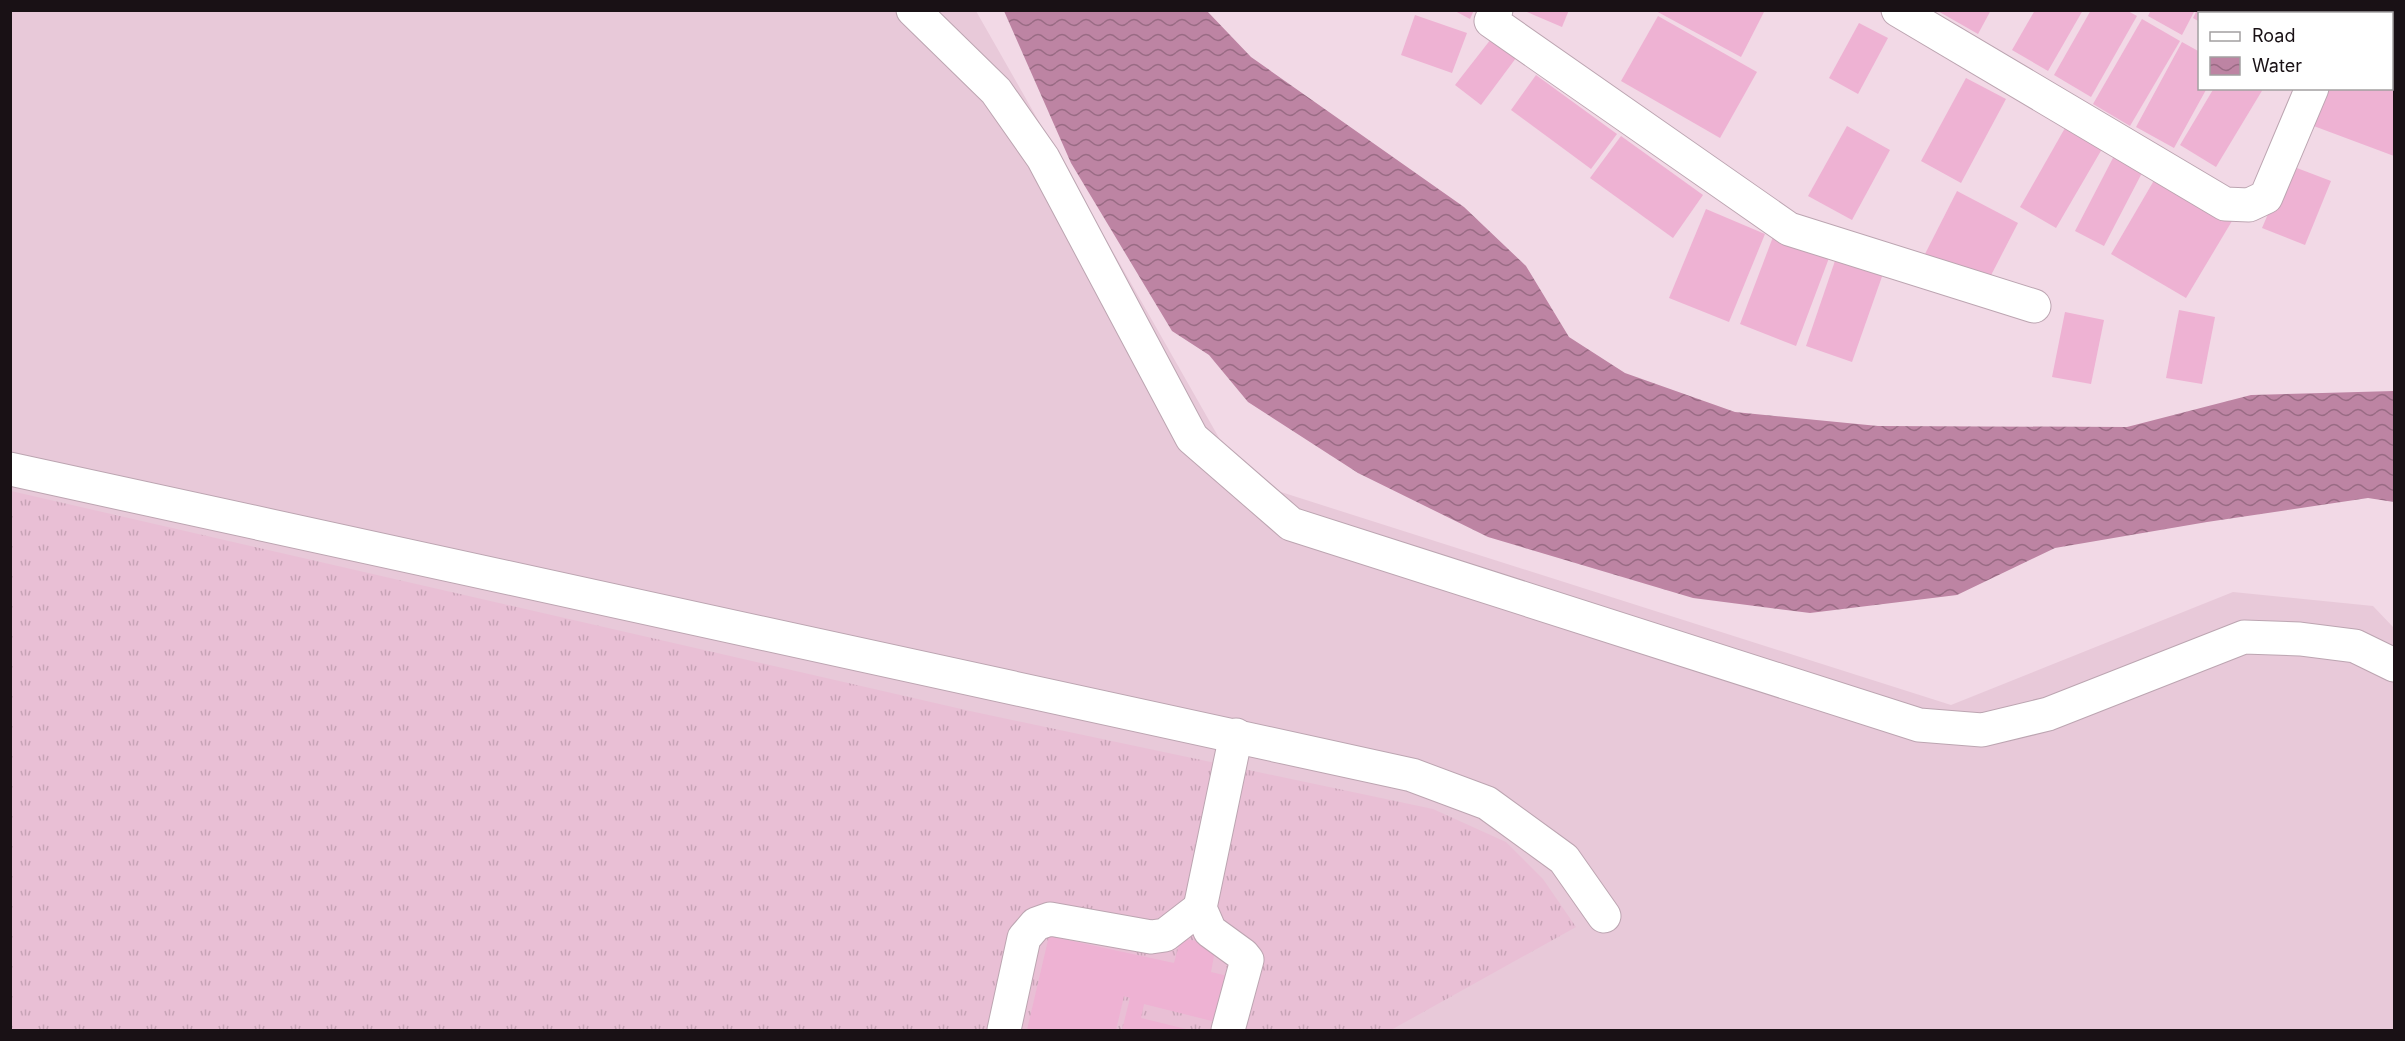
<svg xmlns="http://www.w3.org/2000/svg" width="2405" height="1041" font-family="Inter,sans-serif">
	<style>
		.built { fill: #e8c9d9 }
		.grass { fill: url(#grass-tufts) }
		.water { fill: url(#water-waves) }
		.building { fill: #eeb2d3 }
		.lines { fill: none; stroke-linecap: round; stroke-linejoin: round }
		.minor-casing { stroke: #bca5b1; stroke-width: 35 }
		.minor { stroke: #fff; stroke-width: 33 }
	</style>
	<defs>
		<pattern id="grass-tufts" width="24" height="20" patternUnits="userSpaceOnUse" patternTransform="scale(1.5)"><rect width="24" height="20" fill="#e9bfd5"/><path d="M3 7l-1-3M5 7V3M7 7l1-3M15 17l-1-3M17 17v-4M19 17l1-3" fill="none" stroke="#c7a3b6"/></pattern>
		<pattern id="water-waves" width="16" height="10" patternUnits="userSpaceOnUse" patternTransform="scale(1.5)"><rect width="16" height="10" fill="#bd84a3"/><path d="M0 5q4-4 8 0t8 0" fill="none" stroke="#996b84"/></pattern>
	</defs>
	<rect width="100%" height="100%" fill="#f2d9e6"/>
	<polygon class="built" points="10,11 976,11 1243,480 1951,705 2233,592 2373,606 2394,628 2394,1030 11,1030"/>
	<polygon class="grass" points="11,491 970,711 1433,809 1506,842 1543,879 1576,927 1391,1030 11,1030"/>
	<polygon class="water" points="1004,11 1207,11 1251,57 1464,207 1526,266 1569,337 1625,373 1735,412 1878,426 2127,427 2251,395 2394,391 2394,502 2368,498 2207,522 2055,548 1957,595 1810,613 1693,598 1488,537 1358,473 1248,402 1209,355 1172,331 1071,163"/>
	<g class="building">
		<polygon points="1453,10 1474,10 1470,19"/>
		<polygon points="1522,10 1569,10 1562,27"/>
		<polygon points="1654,10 1765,10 1741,57"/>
		<polygon points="1936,10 1991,10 1978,34"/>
		<polygon points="2035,10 2083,10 2048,71 2012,50"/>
		<polygon points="2091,10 2126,10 2137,16 2091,97 2054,75"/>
		<polygon points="2151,10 2195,10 2182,35 2148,16"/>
		<polygon points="2197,10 2242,10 2240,14 2200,14 2200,22 2193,18"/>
		<polygon points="2249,10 2280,10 2286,14 2247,14"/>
		<polygon points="1415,15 1467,33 1452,73 1401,55"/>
		<polygon points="1658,16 1757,72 1720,138 1621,81"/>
		<polygon points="2142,19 2180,41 2130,126 2093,104"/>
		<polygon points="1859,23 1888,38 1858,94 1829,78"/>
		<polygon points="1491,39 1516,58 1481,105 1455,85"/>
		<polygon points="2182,42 2200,52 2200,88 2207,88 2174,148 2136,127"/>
		<polygon points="2392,67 2394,68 2394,156 2311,125 2324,88 2392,88"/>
		<polygon points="1536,75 1617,134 1591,169 1511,110"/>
		<polygon points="1966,78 2006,99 1961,183 1921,161"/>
		<polygon points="2214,88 2263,89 2216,167 2180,145"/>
		<polygon points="1847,126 1890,150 1852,220 1808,196"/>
		<polygon points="2065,128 2102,149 2056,228 2020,207"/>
		<polygon points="1621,136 1703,195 1673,238 1590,178"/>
		<polygon points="2114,156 2143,171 2104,246 2075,231"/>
		<polygon points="2289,165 2331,181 2305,245 2262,228"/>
		<polygon points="2156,177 2232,221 2186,298 2111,254"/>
		<polygon points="1957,191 2018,223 1986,285 1925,254"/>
		<polygon points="1706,209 1765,234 1729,322 1669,298"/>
		<polygon points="1776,229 1832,250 1796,346 1740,324"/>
		<polygon points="1838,252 1885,268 1852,362 1806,346"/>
		<polygon points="2179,310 2215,317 2202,384 2166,378"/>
		<polygon points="2065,312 2104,320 2091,384 2052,377"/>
		<polygon points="1049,936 1174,963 1181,938 1216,945 1211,972 1232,977 1220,1023 1144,1004 1141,1018 1190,1030 1122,1030 1130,998 1124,996 1116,1030 1027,1030"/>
	</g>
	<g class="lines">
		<g class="minor-casing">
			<g id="minor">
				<polyline points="913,10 996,91 1043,158 1192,438 1291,524 1919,725 1982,730 2048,714 2244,637 2300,639 2355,646 2394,665"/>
				<polyline points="1496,10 1491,21 1789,229 2034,306"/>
				<polyline points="1898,10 2225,204 2249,205 2266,197 2312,88"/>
				<polyline points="2336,10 2341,14"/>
				<polyline points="2392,42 2394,44"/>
				<polyline points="10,469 1412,775 1487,803 1564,859 1604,916"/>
				<polyline points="1004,1030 1024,938 1036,924 1050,919 1151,937 1165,935 1200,908"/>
				<polyline points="1228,1030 1247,960 1243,955 1210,931 1200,908 1236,735"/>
			</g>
		</g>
		<use href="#minor" class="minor"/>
	</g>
	<rect width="2405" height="1041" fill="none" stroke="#191115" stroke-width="24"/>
	<rect x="2198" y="12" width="195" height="78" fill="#ffffff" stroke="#a3a0a1" stroke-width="1.5"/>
	<rect x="2210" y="32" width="30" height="9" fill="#ffffff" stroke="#a3a0a1" stroke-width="1.5"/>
	<text x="2252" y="42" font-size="18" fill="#191115">Road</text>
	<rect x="2210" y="57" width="30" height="18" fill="url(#water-waves)" stroke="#a3a0a1" stroke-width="1.5"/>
	<text x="2252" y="72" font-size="18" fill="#191115">Water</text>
</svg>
